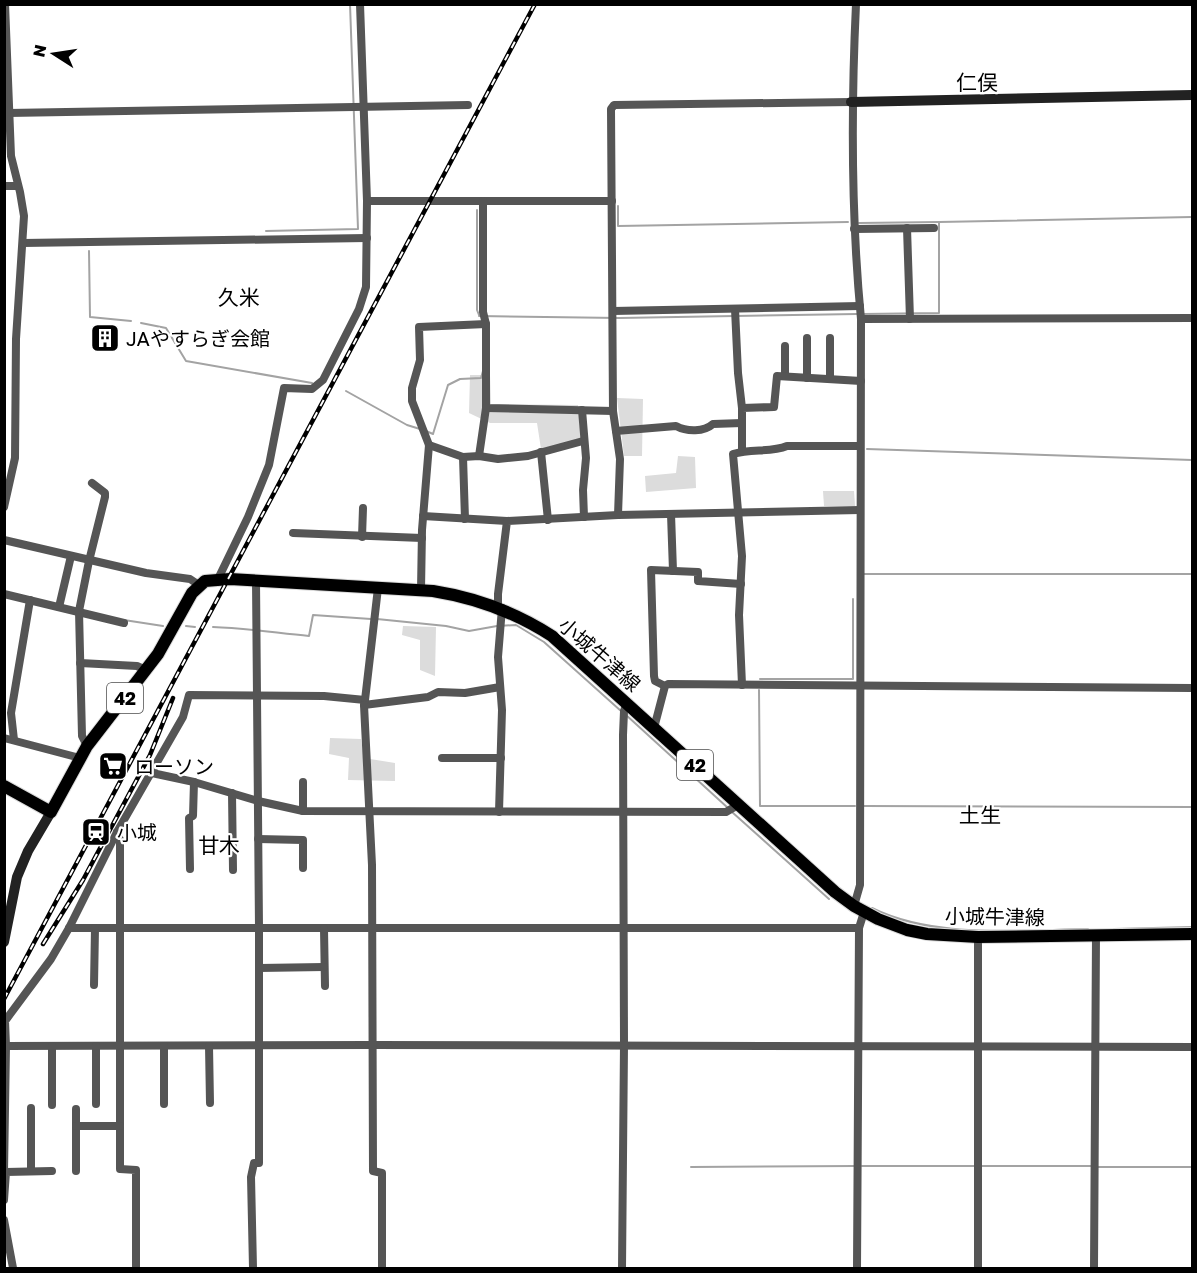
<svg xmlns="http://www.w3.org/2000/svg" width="1197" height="1273" font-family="'Golos Text','Noto Sans JP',sans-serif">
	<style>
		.garden { fill: #dcdcdc }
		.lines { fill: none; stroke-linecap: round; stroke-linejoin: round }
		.stream { stroke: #a3a3a3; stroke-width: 2 }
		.primary-casing { stroke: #dbdbdb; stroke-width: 14 }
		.street { stroke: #555; stroke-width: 8 }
		.secondary { stroke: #222; stroke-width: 10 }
		.primary { stroke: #000; stroke-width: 12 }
		.rail-casing { stroke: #000; stroke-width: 4.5 }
		.rail { stroke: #fff; stroke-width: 2; stroke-dasharray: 7; stroke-linecap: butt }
		.labels { text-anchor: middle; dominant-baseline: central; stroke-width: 4.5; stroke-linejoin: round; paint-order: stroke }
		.shield { fill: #fff; stroke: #4c4c4c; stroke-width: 1.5 }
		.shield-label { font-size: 18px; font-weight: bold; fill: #000 }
		.poi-label { font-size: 20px; fill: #000; stroke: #fff; text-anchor: start }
		.street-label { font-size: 20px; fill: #000; stroke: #fff }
		.neighbourhood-label { font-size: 21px; fill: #000; stroke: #fff }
	</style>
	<rect width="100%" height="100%" fill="#fff"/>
	<g class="garden">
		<polygon points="470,375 490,375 491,404 578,405 581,439 541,449 537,423 490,423 469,413"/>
		<polygon points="617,398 643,399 642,456 624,456"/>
		<polygon points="678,456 695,457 696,488 646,492 645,476 676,473"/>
		<polygon points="823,491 854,491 855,506 824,506"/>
		<polygon points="403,626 436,627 435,676 420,670 420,640 402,635"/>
		<polygon points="330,738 361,739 364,758 395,763 395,781 348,780 349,758 329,754"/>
	</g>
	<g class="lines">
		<g class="stream">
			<polyline points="618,206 618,226 848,222"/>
			<polyline points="477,210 477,310 479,315"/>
			<polyline points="859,223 939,222"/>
			<polyline points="266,231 358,229 350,4"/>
			<polyline points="89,251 90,317 131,321"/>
			<polyline points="863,314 939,313 939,222 1192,217"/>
			<polyline points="479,316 619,318 857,314"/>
			<polyline points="141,323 166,328 186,361 312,383"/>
			<polyline points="346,391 407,425 420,429"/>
			<polyline points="426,431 433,434 448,385 460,379 481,378 483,371"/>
			<polyline points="867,449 1192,460"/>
			<polyline points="863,574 1192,574"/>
			<polyline points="377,619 446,626 469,631 497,626 516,625 544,642 621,711"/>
			<polyline points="124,620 163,626"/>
			<polyline points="186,626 195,627"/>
			<path d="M 213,627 C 245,628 277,633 309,636 L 313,615 L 371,619"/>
			<polyline points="760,679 853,679 853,599"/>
			<polyline points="759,690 760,806 855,806"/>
			<polyline points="625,714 728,808"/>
			<polyline points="864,806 1192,807"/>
			<polyline points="732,812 829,899"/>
			<path d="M 872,908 C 934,939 1019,930 1088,929"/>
			<polyline points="1114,929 1192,927"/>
			<polyline points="862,1166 976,1166"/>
			<polyline points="982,1166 1092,1166"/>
			<polyline points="691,1167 855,1166"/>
			<polyline points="1097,1167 1192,1167"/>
		</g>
		<g class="primary-casing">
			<path id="primary" d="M 4,786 L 51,812 L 87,746 L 158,654 L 192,593 L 205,581 L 230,579 L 433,591 C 477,598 515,612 552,636 L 835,892 L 854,906 L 878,919 L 907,930 L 927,934 L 978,937 L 1192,934"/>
		</g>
		<g class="street">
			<polyline points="8,113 468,105"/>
			<polyline points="4,186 17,186"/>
			<polyline points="367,201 612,201"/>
			<polyline points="483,201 483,312 486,324 486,408 613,411"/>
			<polyline points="907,228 910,319"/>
			<polyline points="854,229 934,228"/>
			<polyline points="23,243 367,238"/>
			<polyline points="735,309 738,373 742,408"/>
			<polyline points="613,311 860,306"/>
			<polyline points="861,319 1192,318"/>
			<polyline points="785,346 785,376"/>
			<polyline points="807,378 807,338"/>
			<polyline points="830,379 830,338"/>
			<polyline points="582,410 586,458 583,490 584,517"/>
			<path d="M 616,431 L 676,426 C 687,432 704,432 713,424 L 742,423"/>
			<polyline points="429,445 463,457 479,456 498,459 528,456 583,441"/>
			<polyline points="742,451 742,408 774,407 777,376 861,381"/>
			<polyline points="541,452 548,520"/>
			<polyline points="479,456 486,408"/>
			<polyline points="463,457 465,519"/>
			<polyline points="4,507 15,458 16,339 24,216 20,192 11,156 5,4"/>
			<polyline points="671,514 673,571"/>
			<polyline points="618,515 620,459 613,411 611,109 614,105 851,102"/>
			<polyline points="423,516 507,521"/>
			<polyline points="293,533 422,538"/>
			<polyline points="362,537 363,508"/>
			<polyline points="4,540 146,573 190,579 199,585"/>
			<polyline points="218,579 248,517 269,465 284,388 312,389 323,380 359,309 366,287 367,201 360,4"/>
			<polyline points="421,590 422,530 429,445 412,401 412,388 420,360 419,327 486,324"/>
			<polyline points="4,594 124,623"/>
			<polyline points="59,607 71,556"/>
			<polyline points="498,607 498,594 507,521 618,515 860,510"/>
			<polyline points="80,663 137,666 146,670"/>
			<path d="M 742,685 L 739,615 L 742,556 L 733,454 C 751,448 770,453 787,446 L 860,446"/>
			<polyline points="665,686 655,681 654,676 651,570 698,572 698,581 741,584"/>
			<polyline points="500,687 465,693 438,692 428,697 364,705 365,700 324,696 189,695 183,717 117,832 69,928 51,959 5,1021 6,1046 372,1045 1192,1047"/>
			<polyline points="365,700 378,588"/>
			<polyline points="364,705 372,865 373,1171 382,1173 382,1268"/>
			<polyline points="654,728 665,686 668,684 1192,688"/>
			<polyline points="4,738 80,758"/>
			<polyline points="14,740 11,713 30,600"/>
			<polyline points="87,746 82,736 79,611 89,561 105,497 105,493 92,483"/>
			<polyline points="442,758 501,758"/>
			<polyline points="152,773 194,782 258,801 303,811 726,812 738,805"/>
			<polyline points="232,793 233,870"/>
			<polyline points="303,811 303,782"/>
			<polyline points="499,812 502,710 498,657 502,608"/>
			<polyline points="117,832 120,840 120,1169 136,1170 136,1268"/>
			<polyline points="258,839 303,840 303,868"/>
			<polyline points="190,869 189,818 193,816 194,782"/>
			<path d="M 854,906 L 860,885 L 861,319 C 851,214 851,110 856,4"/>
			<polyline points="69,928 859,928"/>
			<polyline points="324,929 325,986"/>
			<polyline points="978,937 978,1268"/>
			<polyline points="259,968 324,967"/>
			<polyline points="94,985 95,928"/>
			<polyline points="52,1046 52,1105"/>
			<polyline points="96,1046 96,1104"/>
			<polyline points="164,1046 164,1104"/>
			<polyline points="209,1046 210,1103"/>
			<polyline points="31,1108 31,1171"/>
			<polyline points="76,1109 76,1171"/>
			<polyline points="76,1126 120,1126"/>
			<polyline points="4,1172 6,1046"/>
			<polyline points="4,1200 6,1172 52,1171"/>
			<polyline points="4,1220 13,1268"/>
			<polyline points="253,1268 251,1177 254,1163 259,1163 259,927 256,581"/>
			<polyline points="622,1268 624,1045 623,735 624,711 627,703"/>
			<polyline points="857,1268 859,928 864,912"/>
			<polyline points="1094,1268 1096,936"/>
		</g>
		<g class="secondary">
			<polyline points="851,102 1192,95"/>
			<polyline points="4,942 17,877 28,851 51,812"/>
		</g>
		<use href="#primary" class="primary"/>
		<g class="rail-casing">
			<g id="rail">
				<polyline points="43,944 83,880 150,755 173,698"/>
				<polyline points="4,999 535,4"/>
			</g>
		</g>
		<use href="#rail" class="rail"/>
	</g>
	<defs>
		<g id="building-square" transform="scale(1.5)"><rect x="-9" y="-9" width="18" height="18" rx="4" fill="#000" stroke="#fff"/><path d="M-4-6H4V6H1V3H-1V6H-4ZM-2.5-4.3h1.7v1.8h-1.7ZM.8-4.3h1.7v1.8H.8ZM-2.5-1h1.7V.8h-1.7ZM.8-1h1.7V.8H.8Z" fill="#fff"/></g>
		<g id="supermarket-square" transform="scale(1.5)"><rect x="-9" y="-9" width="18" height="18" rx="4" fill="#000" stroke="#fff"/><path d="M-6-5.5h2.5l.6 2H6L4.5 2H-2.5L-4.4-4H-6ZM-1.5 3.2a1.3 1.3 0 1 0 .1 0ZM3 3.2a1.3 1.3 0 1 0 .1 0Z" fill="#fff"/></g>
		<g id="station-square" transform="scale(1.5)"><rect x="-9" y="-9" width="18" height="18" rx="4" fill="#000" stroke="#fff"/><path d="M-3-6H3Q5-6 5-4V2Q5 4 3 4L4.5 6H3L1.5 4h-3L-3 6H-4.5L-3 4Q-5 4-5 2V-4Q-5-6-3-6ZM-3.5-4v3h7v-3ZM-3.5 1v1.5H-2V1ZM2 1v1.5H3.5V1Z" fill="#fff"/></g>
	</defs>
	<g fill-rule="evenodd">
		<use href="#building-square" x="105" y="338"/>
		<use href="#supermarket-square" x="113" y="766"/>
		<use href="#station-square" x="96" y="832"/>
	</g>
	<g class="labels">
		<g class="shield">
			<rect x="107" y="683" width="36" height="30" rx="4.5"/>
			<rect x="677" y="750" width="36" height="30" rx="4.5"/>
		</g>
		<g class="shield-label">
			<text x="125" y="698">42</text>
			<text x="695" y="765">42</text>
		</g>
		<g class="poi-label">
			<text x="126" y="338">JAやすらぎ会館</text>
			<text x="134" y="766">ローソン</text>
			<text x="117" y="832">小城</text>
		</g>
		<g class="street-label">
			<text transform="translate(600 654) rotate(41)">小城牛津線</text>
			<text transform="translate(995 916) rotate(1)">小城牛津線</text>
		</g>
		<g class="neighbourhood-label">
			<text x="977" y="82">仁俣</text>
			<text x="239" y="297">久米</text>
			<text x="980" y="815">土生</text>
			<text x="219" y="845">甘木</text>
		</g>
	</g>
	<rect width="1197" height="1273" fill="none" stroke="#000000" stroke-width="12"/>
	<g transform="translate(54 54) rotate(282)" stroke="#ffffff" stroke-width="4.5" paint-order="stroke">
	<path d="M0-4.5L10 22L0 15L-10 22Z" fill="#000000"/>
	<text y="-9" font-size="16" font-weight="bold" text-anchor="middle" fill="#000000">N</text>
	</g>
</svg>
